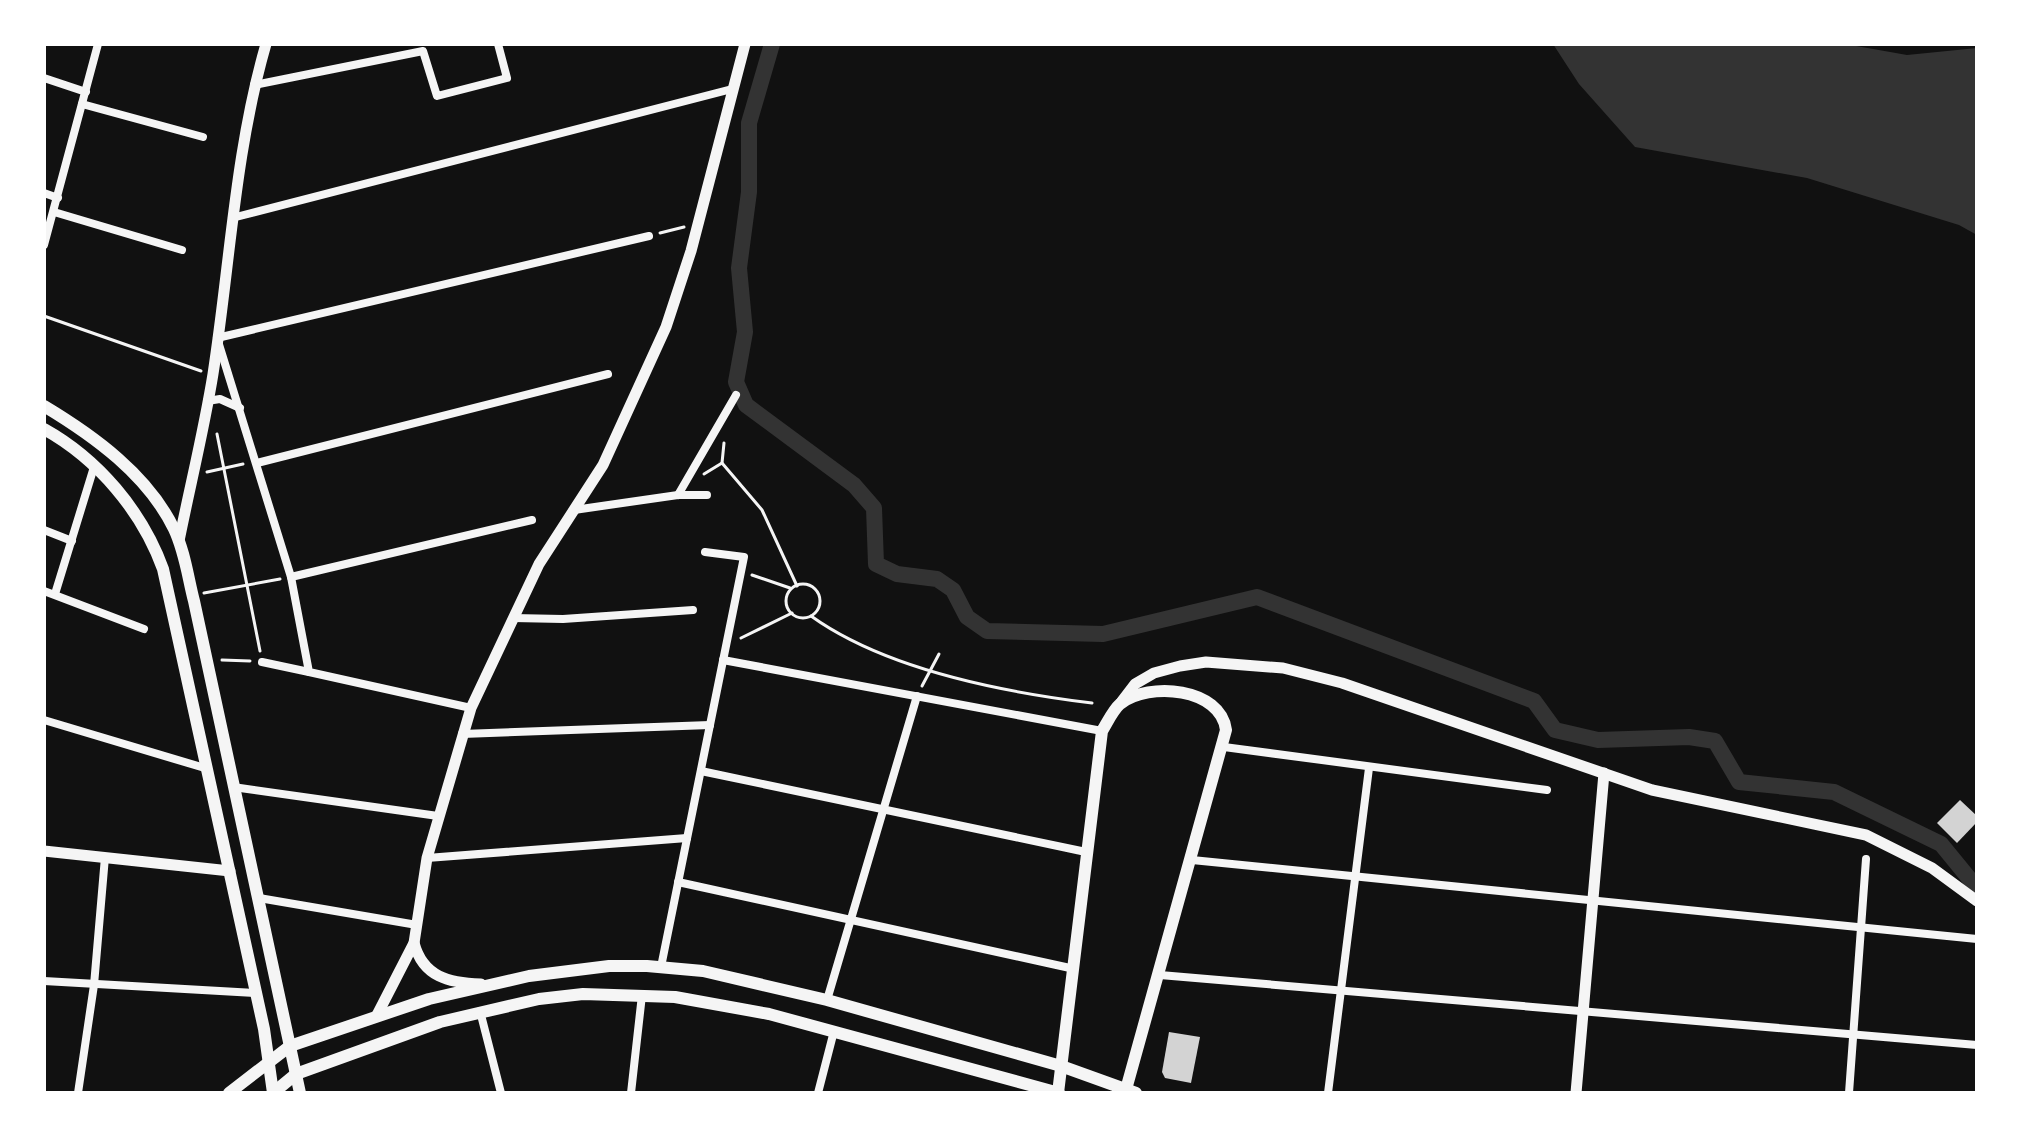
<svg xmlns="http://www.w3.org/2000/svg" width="2021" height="1137" font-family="Lato,sans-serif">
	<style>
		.water { fill: #333 }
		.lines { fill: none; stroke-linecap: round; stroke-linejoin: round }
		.canal { stroke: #333; stroke-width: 16 }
		.building { fill: #d3d3d3 }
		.path { stroke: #f5f5f5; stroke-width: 3 }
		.minor { stroke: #f5f5f5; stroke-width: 8 }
		.tertiary { stroke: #f5f5f5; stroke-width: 11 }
		.secondary { stroke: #f5f5f5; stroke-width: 12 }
	</style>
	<rect width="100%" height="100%" fill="#111"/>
	<polygon class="water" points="1553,44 1845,44 1907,55 1977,48 1977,235 1959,225 1807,178 1635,147 1579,84"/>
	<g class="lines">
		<polyline class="canal" points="772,44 749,123 749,192 739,268 745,332 736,382 746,405 854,485 874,508 876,564 897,574 937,579 953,590 967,617 987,631 1103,634 1257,597 1534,701 1555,730 1598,740 1689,737 1715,741 1739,782 1834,792 1941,844 1977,888"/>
	</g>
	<g class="building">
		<polygon points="1960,800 1977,816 1977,822 1957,843 1937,823"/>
		<polygon points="1169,1032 1200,1037 1191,1083 1165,1078 1162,1072"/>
	</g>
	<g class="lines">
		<g class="path">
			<polyline points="660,233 684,227"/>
			<polyline points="44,316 201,371"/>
			<polyline points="217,434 260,651"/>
			<polyline points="722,463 762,510 797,586"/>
			<polyline points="207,472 243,464"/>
			<polyline points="704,474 722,463 724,443"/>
			<polyline points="752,575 790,588"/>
			<circle cx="803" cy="601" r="17"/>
			<polyline points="204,593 280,579"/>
			<path d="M 811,616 C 885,669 1002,692 1092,703"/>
			<polyline points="741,638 792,613"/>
			<polyline points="222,660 250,661"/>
			<polyline points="922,686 939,654"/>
		</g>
		<g class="minor">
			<polyline points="44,78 86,92"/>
			<polyline points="254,85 423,51 437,96 507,78 498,44"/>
			<polyline points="82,104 203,137"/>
			<polyline points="44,193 58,198"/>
			<polyline points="54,212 182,250"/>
			<polyline points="232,218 732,89"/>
			<polyline points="44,245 98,44"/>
			<polyline points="207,401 220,399 240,408"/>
			<polyline points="257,463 608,374"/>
			<polyline points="678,495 736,395"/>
			<polyline points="574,510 678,495 707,495"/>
			<polyline points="44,530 72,541"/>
			<polyline points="291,577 532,520"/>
			<polyline points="44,591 144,629"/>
			<polyline points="55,594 94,467"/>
			<polyline points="513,618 563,619 693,610"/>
			<polyline points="723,660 1102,731"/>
			<polyline points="262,662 309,672"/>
			<polyline points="471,708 309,672 291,577 217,338 649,236"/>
			<polyline points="44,720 208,769"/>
			<polyline points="462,734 710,725"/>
			<polyline points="1224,747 1547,790"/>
			<polyline points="701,771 1086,852"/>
			<polyline points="233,787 438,816"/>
			<polyline points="427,858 687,838"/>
			<polyline points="1192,860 1977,939"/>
			<polyline points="678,882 1070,968"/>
			<polyline points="259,898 417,925"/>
			<polyline points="661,967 744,557 705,552"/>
			<polyline points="1160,975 1977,1045"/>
			<polyline points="44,981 255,993"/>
			<polyline points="827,1000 917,696"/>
			<polyline points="480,1011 501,1093"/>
			<polyline points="78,1093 94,985 105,857"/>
			<polyline points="631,1093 642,995"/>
			<polyline points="818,1093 834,1031"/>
			<polyline points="1328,1093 1369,768"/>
			<polyline points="1849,1093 1866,859"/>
		</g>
		<g class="tertiary">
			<path d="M 179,541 C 190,486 204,430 213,374 C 230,264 235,151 266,44"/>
			<polyline points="1122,701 1135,684 1154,673 1180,666 1206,662 1283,668 1342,683 1652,790 1866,835 1932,868 1977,901"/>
			<polyline points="44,851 230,871"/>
			<path d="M 414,943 C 423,977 449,983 481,984"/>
			<polyline points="377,1015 414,943 427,858 471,708 539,564 603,465 666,327 691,251 745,44"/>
			<polyline points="1576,1093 1604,773"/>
		</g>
		<g class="secondary">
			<path d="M 44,406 C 94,436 148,475 174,529 C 185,552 188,578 194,601 L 300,1093"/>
			<path d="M 44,429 C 98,459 142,511 163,569 L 264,1029 L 273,1093"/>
			<polyline points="229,1093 290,1046 429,999 529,976 609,966 647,966 703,971 827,1000 1061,1066 1136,1093"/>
			<polyline points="273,1093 296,1074 440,1022 539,999 583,994 675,997 769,1014 1059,1093"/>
			<path d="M 1058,1093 L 1102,731 C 1107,723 1113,710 1120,704 C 1149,681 1221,688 1226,730 L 1125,1093"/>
		</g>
	</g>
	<rect width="2021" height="1137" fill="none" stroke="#ffffff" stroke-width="92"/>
</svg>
